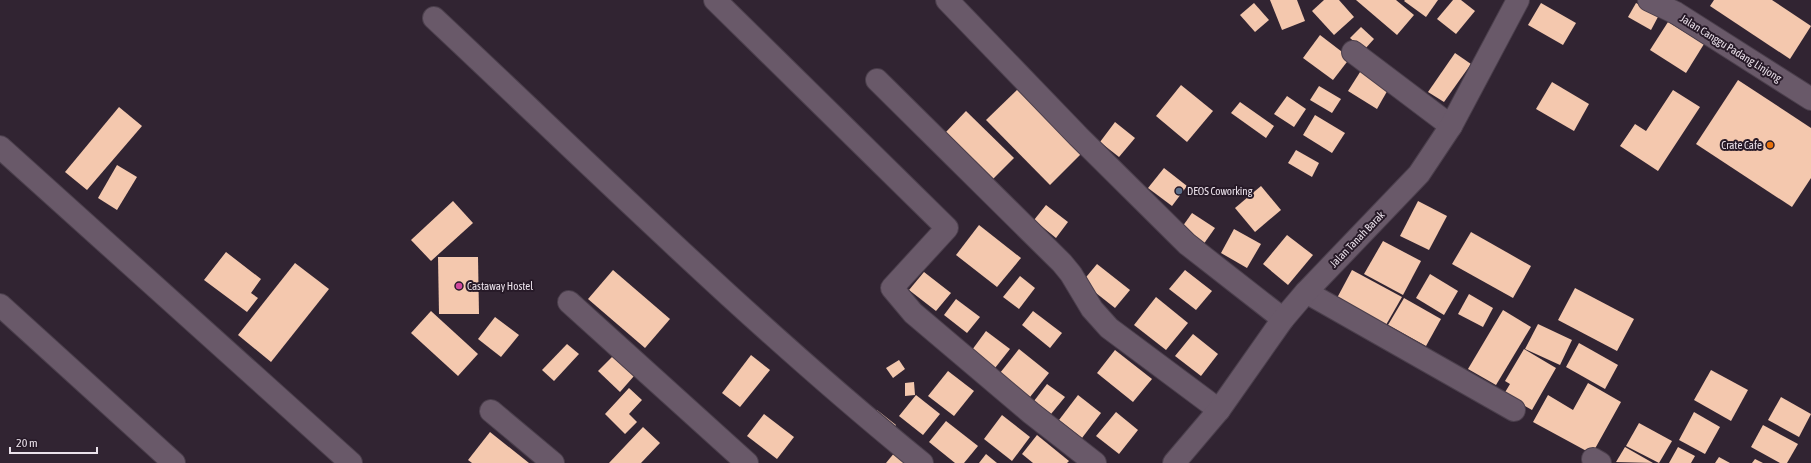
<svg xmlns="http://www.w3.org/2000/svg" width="1811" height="463" font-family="'Asap Condensed',sans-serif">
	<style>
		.building { fill: #f4c8ae }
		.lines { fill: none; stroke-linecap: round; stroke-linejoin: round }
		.street-casing { stroke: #4b3f4c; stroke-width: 24 }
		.street { stroke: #695969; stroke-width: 22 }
		.food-dot { fill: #e8710a; stroke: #271a28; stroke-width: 1.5 }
		.service-dot { fill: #5c6f8a; stroke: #271a28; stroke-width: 1.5 }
		.hotel-dot { fill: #d1479c; stroke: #271a28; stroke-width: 1.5 }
		.labels { text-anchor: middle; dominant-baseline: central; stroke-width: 4; stroke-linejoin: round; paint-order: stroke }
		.street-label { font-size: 11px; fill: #ebe2eb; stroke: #271a28 }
		.poi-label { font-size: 11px; fill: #ebe2eb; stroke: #271a28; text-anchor: start }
	</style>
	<rect width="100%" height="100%" fill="#312432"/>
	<g class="building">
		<polygon points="1270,0 1297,0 1305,21 1282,30"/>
		<polygon points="1324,0 1339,0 1354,17 1334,35 1312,11"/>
		<polygon points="1356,0 1396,0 1414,15 1397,35"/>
		<polygon points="1405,0 1438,0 1426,17 1404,1"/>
		<polygon points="1453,0 1461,0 1475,11 1456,34 1437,19"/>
		<polygon points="1714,0 1772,0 1811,26 1790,59 1710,6"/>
		<polygon points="1254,3 1269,20 1255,32 1240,15"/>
		<polygon points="1541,3 1576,23 1563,45 1528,25"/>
		<polygon points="1636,3 1659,15 1651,30 1628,17"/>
		<polygon points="1668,22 1704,44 1686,73 1650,50"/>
		<polygon points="1361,27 1374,39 1364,50 1350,38"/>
		<polygon points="1320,35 1350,58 1333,80 1303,58"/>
		<polygon points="1455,53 1471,64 1444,102 1428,92"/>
		<polygon points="1362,69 1390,86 1377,109 1348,91"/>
		<polygon points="1738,80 1811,128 1811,178 1792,207 1696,144"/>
		<polygon points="1552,82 1589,104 1574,131 1536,109"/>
		<polygon points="1181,85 1213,111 1187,142 1156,116"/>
		<polygon points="1319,86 1341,99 1332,113 1310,100"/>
		<polygon points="1020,87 1084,151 1050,185 986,120"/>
		<polygon points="1673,90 1700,107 1658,171 1620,146 1635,124 1646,131"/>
		<polygon points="1287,96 1306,109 1294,127 1274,114"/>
		<polygon points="1240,102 1274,126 1266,138 1231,113"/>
		<polygon points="119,107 142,126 87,190 65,172"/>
		<polygon points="966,111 1014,158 993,179 945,133"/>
		<polygon points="1315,115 1345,133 1332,153 1303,135"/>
		<polygon points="1115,122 1135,138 1119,157 1100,142"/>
		<polygon points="1296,150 1319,163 1312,177 1288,163"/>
		<polygon points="117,165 137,177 117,210 98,198"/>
		<polygon points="1164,168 1187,186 1172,206 1148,188"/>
		<polygon points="1261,186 1281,210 1255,232 1235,208"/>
		<polygon points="453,201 473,223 431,261 411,240"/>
		<polygon points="1418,201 1447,216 1429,250 1400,236"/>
		<polygon points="1046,205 1068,222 1056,238 1034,220"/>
		<polygon points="1192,213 1215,228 1203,245 1180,230"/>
		<polygon points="979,225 1021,258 997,287 956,255"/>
		<polygon points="1234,229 1261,244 1247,268 1221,253"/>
		<polygon points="1471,232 1531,266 1513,298 1452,264"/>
		<polygon points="1287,235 1313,255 1288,285 1263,264"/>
		<polygon points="1383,241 1421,261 1403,295 1364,274"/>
		<polygon points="226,252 261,279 251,293 258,298 247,312 204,280"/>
		<polygon points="438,257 478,257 479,314 439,314"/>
		<polygon points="295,263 329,289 271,362 238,335"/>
		<polygon points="1097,264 1130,290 1115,308 1082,282"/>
		<polygon points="613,270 670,319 645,348 588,299"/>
		<polygon points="1185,270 1212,291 1196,310 1169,289"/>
		<polygon points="1352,270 1402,297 1386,325 1337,298"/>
		<polygon points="924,272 951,293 936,311 909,290"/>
		<polygon points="1430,274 1458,291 1444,315 1416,298"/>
		<polygon points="1020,276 1035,288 1019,309 1003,297"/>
		<polygon points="1575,288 1634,319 1617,351 1558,320"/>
		<polygon points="1469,294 1493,308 1483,327 1458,314"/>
		<polygon points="1156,297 1188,323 1166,350 1134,325"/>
		<polygon points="1404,298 1441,319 1426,346 1388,325"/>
		<polygon points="956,299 980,317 967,333 944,315"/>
		<polygon points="1503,310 1531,327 1496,385 1468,369"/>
		<polygon points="431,311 478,354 458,376 411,333"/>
		<polygon points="1033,311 1062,333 1050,348 1022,325"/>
		<polygon points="495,317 519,335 501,357 478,339"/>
		<polygon points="1538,324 1572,340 1560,365 1525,349"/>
		<polygon points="986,331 1010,349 995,368 972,350"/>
		<polygon points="1193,334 1218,354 1201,376 1175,356"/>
		<polygon points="1579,343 1618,365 1605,389 1566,367"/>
		<polygon points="567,344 579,354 554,381 542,370"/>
		<polygon points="620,349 641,368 620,392 598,371"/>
		<polygon points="1019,349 1049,373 1030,397 1000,373"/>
		<polygon points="1524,349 1556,368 1532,410 1504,394 1510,384 1505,381"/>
		<polygon points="1115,350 1152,379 1133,402 1097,373"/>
		<polygon points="751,355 770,370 740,407 722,393"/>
		<polygon points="899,360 905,369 893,378 886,368"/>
		<polygon points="1711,370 1748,390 1731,421 1694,400"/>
		<polygon points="948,371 974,391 954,416 928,396"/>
		<polygon points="914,382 915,395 905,396 905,383"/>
		<polygon points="1588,383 1621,402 1592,454 1533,422 1548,395 1573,410"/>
		<polygon points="1047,384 1065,397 1051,414 1034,401"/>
		<polygon points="629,388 642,400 629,414 637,422 625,434 605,414"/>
		<polygon points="916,395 940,414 923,435 899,416"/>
		<polygon points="1078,395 1101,413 1082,438 1059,420"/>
		<polygon points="1781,397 1811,414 1799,437 1768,420"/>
		<polygon points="877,410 896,425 892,431 873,416"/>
		<polygon points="1116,412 1138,430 1119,454 1096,436"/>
		<polygon points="1694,412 1720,427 1705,454 1679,440"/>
		<polygon points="764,414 794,437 777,459 747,436"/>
		<polygon points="1002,415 1030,437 1012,461 984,439"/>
		<polygon points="946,421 978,446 964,463 955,463 929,442"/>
		<polygon points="1639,423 1672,441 1659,463 1626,446"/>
		<polygon points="1763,425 1798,444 1787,463 1780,463 1751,447"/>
		<polygon points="643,427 660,443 641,463 609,463"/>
		<polygon points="490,432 529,463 472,463 468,460"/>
		<polygon points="1037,435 1069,461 1067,463 1033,463 1022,454"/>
		<polygon points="1625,447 1653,463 1616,462"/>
		<polygon points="1678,447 1695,456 1691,463 1669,463"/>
		<polygon points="895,452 910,463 886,463"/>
		<polygon points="986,454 997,463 979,463"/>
		<polygon points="1719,457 1730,463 1715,463"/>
		<polygon points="1755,459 1763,463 1752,463"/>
	</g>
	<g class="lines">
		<g class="street-casing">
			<g id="street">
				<polyline points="715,0 947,228 892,288 913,313 1031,413 1095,463"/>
				<polyline points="947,0 1078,136 1187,244 1283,319"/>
				<polyline points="1649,0 1676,13 1811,99"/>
				<path d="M 434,18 C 594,168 751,324 922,463"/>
				<polyline points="1353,52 1451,126"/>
				<polyline points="877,80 1062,263 1071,274 1092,309 1109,328 1219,410"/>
				<polyline points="0,147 351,463"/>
				<polyline points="1306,292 1514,410"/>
				<polyline points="569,302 747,463"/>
				<polyline points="0,305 174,463"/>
				<polyline points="491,411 553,463"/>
				<polyline points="1593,459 1600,463"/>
				<polyline points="1174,463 1219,410 1283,319 1306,292 1419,174 1451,126 1518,0"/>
			</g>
		</g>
		<use href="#street" class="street"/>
	</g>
	<circle class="food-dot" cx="1770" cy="145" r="4"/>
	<circle class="service-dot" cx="1179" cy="191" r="4"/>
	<circle class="hotel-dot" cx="459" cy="286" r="4"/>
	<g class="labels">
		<g class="street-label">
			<text transform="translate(1731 48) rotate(32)">Jalan Canggu Padang Linjong</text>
			<text transform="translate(1357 239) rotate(-46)">Jalan Tanah Barak</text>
		</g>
		<g class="poi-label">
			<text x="1762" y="145" text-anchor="end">Crate Cafe</text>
			<text x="1187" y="191">DEOS Coworking</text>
			<text x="467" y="286">Castaway Hostel</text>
		</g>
	</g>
	<path d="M10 447v6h87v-6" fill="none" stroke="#ebe2eb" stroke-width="2"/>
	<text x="16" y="447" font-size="12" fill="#ebe2eb" stroke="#271a28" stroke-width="3" paint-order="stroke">20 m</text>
</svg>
